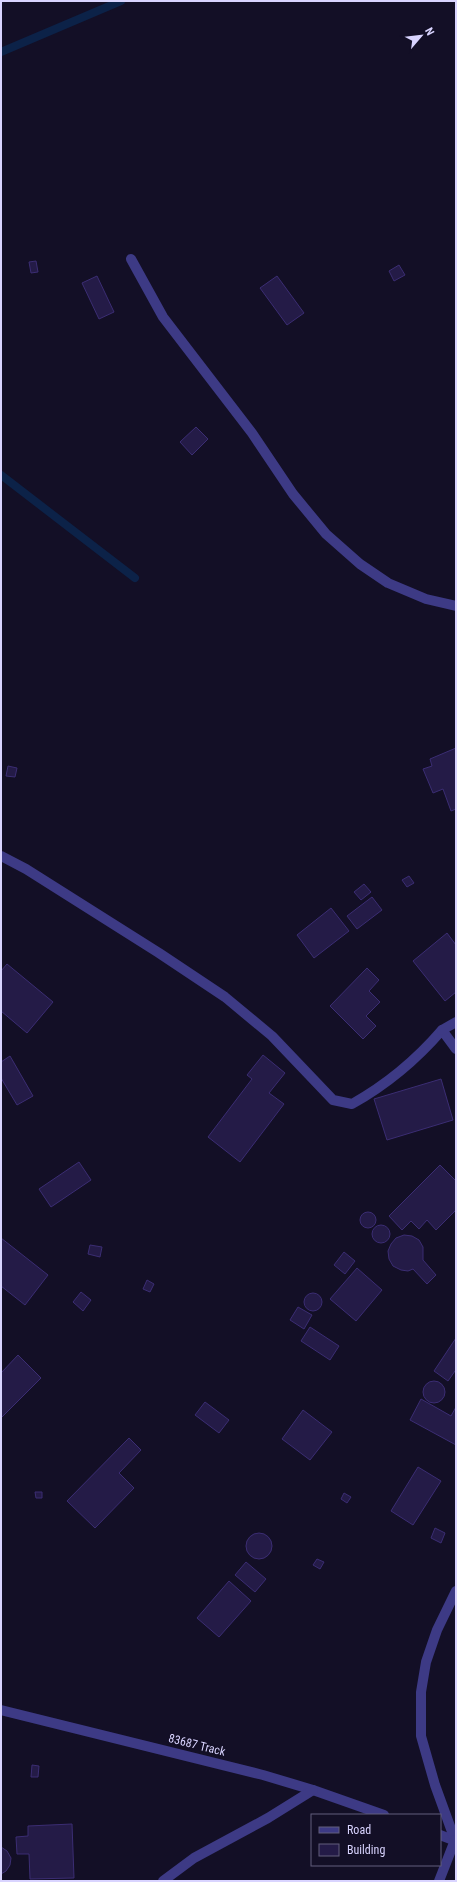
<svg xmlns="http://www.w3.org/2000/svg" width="457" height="1882" font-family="'Roboto Condensed',sans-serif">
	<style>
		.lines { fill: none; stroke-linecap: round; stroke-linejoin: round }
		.stream { stroke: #0c2248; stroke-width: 8 }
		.building { fill: #241b47; stroke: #3b2d73 }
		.minor { stroke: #3d3a85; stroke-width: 10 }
		.labels { text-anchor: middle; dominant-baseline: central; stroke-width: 3.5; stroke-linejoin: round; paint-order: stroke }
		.street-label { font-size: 12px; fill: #d9d4ff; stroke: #130f26 }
	</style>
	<rect width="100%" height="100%" fill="#130f26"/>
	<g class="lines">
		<g class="stream">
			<polyline points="1,52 121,1"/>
			<polyline points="1,475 135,578"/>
		</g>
	</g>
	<g class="building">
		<polygon points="36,261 38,272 31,273 29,262"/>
		<polygon points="399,265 405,275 394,281 389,271"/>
		<polygon points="97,276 114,312 99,319 82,283"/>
		<polygon points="277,276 304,313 287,325 260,288"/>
		<polygon points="196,427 208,439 192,455 180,442"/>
		<polygon points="456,748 456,809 451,811 443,789 433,793 423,769 432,766 430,759"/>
		<polygon points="8,766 17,768 15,777 6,776"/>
		<polygon points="409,876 414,883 407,887 402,880"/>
		<polygon points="364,884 371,892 361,900 354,892"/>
		<polygon points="372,897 382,910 357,929 347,916"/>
		<polygon points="331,908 349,931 314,958 297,935"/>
		<polygon points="447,933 456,945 456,992 445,1001 413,961"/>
		<polygon points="7,964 53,1002 27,1033 1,1011 1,971"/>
		<polygon points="367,968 379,980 369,991 380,1002 366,1016 376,1026 363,1039 330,1006"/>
		<polygon points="263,1055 285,1073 269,1093 284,1104 240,1162 208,1137 252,1079 247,1075"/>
		<polygon points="10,1056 33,1096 17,1105 1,1078 1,1062"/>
		<polygon points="441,1079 453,1120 387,1140 374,1099"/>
		<polygon points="79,1162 91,1180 51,1207 39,1189"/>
		<polygon points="440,1165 456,1181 456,1210 436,1230 427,1220 419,1229 411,1221 402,1230 389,1216"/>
		<circle cx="368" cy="1220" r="8"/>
		<circle cx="381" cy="1234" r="9"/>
		<polygon points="404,1235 412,1236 419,1240 423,1247 423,1260 436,1275 427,1284 413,1269 408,1271 401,1270 393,1266 389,1259 388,1251 391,1244 396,1238"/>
		<polygon points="1,1238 48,1275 25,1305 1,1286"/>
		<polygon points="90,1245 102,1247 100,1257 88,1254"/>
		<polygon points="344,1252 355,1261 345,1274 334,1265"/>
		<polygon points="357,1268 382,1290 356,1321 330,1299"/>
		<polygon points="147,1280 154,1284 150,1292 143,1289"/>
		<polygon points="81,1292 91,1300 83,1311 73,1302"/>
		<circle cx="313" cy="1302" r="9"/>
		<polygon points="298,1307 312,1315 304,1329 290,1320"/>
		<polygon points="310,1327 339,1346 330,1360 301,1341"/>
		<polygon points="456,1338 456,1372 455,1371 448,1381 434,1371"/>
		<polygon points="18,1355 41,1378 1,1418 1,1373"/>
		<circle cx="434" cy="1392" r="11"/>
		<polygon points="421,1399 451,1416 456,1407 456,1445 410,1420"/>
		<polygon points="205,1402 229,1420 219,1433 195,1415"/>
		<polygon points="303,1410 332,1432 310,1460 282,1439"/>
		<polygon points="129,1438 141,1450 119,1473 134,1488 95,1528 67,1501"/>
		<polygon points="418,1467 441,1481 413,1525 391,1511"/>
		<polygon points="35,1492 42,1492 42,1498 36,1498"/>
		<polygon points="344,1493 351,1497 347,1503 341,1499"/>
		<polygon points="435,1528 445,1533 441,1543 431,1538"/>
		<circle cx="259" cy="1546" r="13"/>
		<polygon points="317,1559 324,1562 320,1569 313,1565"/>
		<polygon points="246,1562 266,1579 255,1592 235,1575"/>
		<polygon points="229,1581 251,1601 219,1637 197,1618"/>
		<polygon points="32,1765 39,1766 38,1777 31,1777"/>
		<polygon points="72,1824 74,1878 30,1879 29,1854 17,1854 16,1837 28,1836 28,1826"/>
		<polygon points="1,1847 7,1851 11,1858 10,1865 6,1871 1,1874"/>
	</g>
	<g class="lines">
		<g class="minor">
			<polyline points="131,259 163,317 252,433 293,494 326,534 360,564 388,583 426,599 456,606"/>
			<path d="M 1,856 L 26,869 L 159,953 L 225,997 L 272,1036 L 333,1100 L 352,1104 C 386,1085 417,1059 442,1030 L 456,1049"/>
			<polyline points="442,1030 456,1022"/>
			<polyline points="1,1710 263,1775 313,1790 384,1815"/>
			<polyline points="440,1835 456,1841"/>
			<polyline points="455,1840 435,1785 421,1736 421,1692 426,1662 437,1630 456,1591"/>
			<polyline points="163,1881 194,1858 268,1818 313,1790"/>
			<polyline points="439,1881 455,1840"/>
		</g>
	</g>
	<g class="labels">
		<g class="street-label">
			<text transform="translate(197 1745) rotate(14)">83687 Track</text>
		</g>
	</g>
	<rect width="457" height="1882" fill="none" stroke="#d9d4ff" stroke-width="4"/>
	<rect x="311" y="1814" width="130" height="52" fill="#130f26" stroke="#625e7d"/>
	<rect x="319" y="1827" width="20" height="6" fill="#3d3a85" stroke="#625e7d"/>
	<text x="347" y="1834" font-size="12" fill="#d9d4ff">Road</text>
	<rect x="319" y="1844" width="20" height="12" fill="#241b47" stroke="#625e7d"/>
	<text x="347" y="1854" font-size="12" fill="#d9d4ff">Building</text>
	<g transform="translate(421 36) rotate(62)" stroke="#130f26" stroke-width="3" paint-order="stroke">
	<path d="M0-3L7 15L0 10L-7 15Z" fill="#d9d4ff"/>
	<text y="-6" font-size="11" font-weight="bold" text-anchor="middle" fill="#d9d4ff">N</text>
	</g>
</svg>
